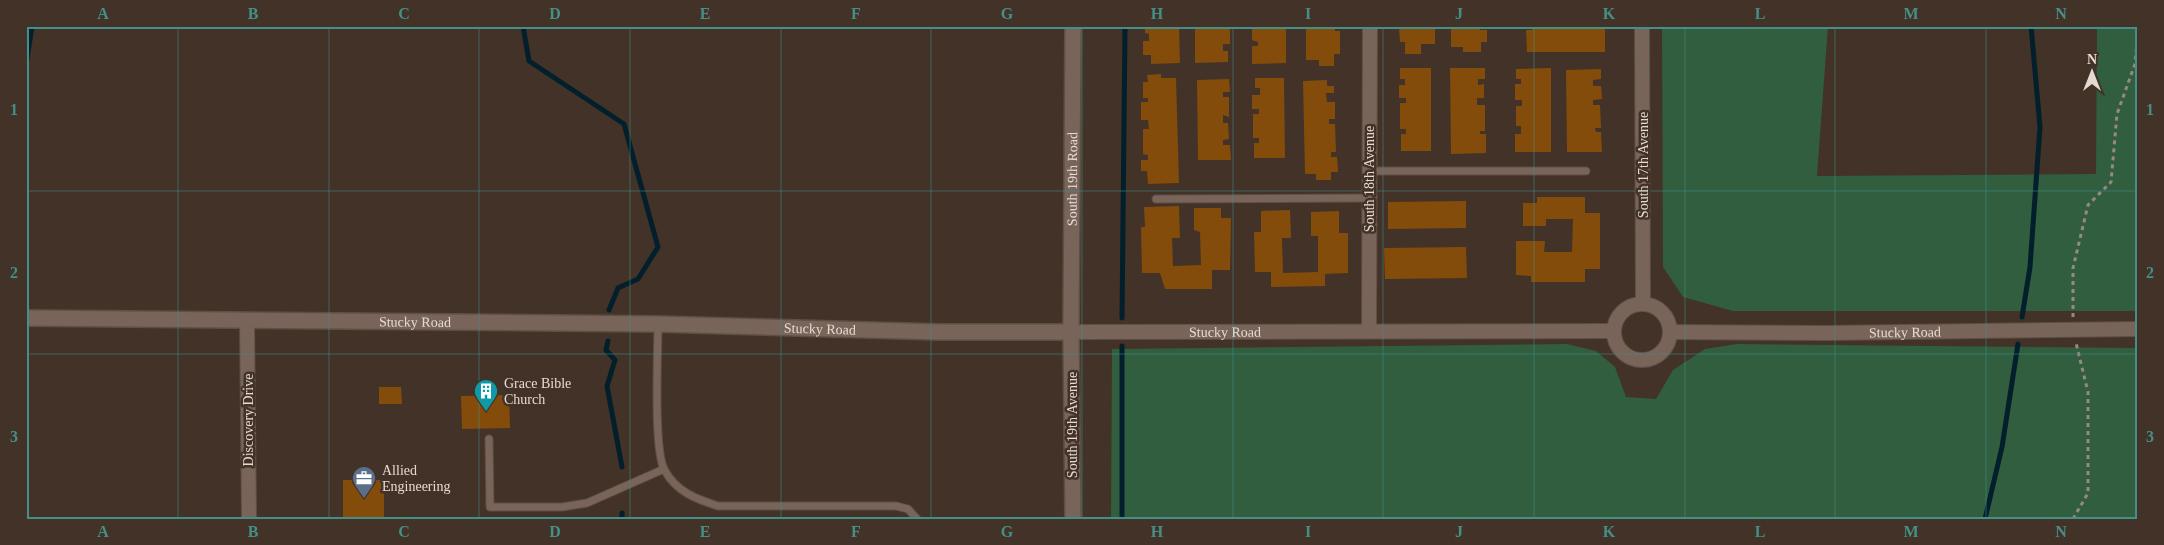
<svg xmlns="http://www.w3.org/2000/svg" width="2164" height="545" font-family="Georgia,serif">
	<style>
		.green { fill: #305e3e }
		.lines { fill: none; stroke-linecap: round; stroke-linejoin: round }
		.stream { stroke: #031f2c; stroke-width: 5 }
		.building { fill: #844c0b }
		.lane-casing { stroke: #5e4f46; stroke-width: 9 }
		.street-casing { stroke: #5e4f46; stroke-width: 16 }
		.secondary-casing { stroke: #5e4f46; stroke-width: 18 }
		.path { stroke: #978980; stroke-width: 3; stroke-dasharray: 4 4; stroke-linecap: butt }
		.lane { stroke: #786458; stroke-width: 7 }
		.street { stroke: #786458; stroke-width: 14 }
		.secondary { stroke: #786458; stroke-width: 15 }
		.grid { fill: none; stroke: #448f87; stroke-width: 1; stroke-opacity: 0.55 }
		.labels { text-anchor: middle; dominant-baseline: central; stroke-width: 5; stroke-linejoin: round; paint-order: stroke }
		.street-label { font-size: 14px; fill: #e5dad3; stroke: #433227 }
		.poi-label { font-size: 14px; fill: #e5dad3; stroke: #433227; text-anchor: start }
		.neatline { fill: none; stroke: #448f87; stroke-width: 2 }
		.grid-label { font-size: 16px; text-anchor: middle; font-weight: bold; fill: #448f87 }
	</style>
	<rect width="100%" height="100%" fill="#433227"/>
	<g class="green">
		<polygon points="1662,26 1828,26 1817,176 2096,174 2097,26 2138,26 2138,311 1733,311 1683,297 1663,267"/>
		<polygon points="1567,344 1596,351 1615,367 1626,397 1656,399 1673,370 1705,349 1737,344 2138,348 2138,519 1111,519 1112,349"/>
	</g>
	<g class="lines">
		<g class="stream">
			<polyline points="523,26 529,61 624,124 658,247 638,279 618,288 609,310"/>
			<polyline points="26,65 32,26"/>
			<polyline points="2022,317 2030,267 2040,127 2031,26"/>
			<polyline points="1122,318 1125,26"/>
			<polyline points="608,341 606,350 615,360 607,386 622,467"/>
			<polyline points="1122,346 1122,519"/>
			<polyline points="622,513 622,519"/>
			<polyline points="1985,519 2002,447 2018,344"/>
		</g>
	</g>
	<g class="building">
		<polygon points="1145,26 1179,26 1180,63 1151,64 1151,55 1143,55 1143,41 1149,41 1149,34 1145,33"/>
		<polygon points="1195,26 1230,27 1230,44 1223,44 1223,51 1228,51 1228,62 1195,63"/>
		<polygon points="1286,26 1286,63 1252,64 1252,46 1258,46 1258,42 1252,40 1252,27"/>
		<polygon points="1306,26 1335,26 1335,31 1340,31 1340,54 1334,54 1334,66 1319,66 1319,60 1306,60"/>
		<polygon points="1399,26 1435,26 1435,44 1421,44 1421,54 1405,54 1405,42 1400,42"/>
		<polygon points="1451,26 1480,26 1480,30 1487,30 1487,42 1481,42 1481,52 1463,52 1463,47 1451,47"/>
		<polygon points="1532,26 1605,26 1605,52 1527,52 1526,30 1532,30"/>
		<polygon points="1400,68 1431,68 1431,151 1401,151 1401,134 1406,134 1406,129 1400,129 1400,103 1406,103 1406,98 1399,98 1399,85 1405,85 1405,79 1400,79"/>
		<polygon points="1450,68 1485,68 1485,79 1478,79 1478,85 1484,84 1484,98 1477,98 1477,105 1485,105 1485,131 1480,131 1480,134 1486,134 1486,153 1451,154"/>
		<polygon points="1551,68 1551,152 1515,152 1515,134 1521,134 1521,126 1516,126 1516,106 1522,106 1522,100 1515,100 1515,84 1521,84 1521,79 1516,79 1516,69"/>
		<polygon points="1601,69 1601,79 1593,80 1593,86 1601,86 1602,99 1593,100 1593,105 1600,105 1601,128 1595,128 1596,132 1601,132 1602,152 1567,152 1566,70"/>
		<polygon points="1161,74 1161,78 1176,78 1179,183 1148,184 1147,171 1141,171 1141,160 1148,160 1148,155 1143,154 1143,129 1149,129 1148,120 1141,120 1141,102 1148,102 1148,98 1143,98 1143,82 1148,82 1147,75"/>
		<polygon points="1255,78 1284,78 1285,158 1254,158 1254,143 1259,143 1259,138 1253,138 1253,114 1259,114 1259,109 1252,109 1252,95 1260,95 1260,88 1255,88"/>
		<polygon points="1229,79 1230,92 1223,92 1223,97 1229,97 1229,117 1223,115 1223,123 1228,123 1229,139 1223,140 1223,145 1230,145 1231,160 1198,160 1197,80"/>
		<polygon points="1327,80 1327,86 1334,86 1334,93 1326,93 1327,102 1335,102 1335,119 1329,119 1329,124 1335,124 1336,152 1331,152 1331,157 1337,157 1338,172 1331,172 1331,180 1316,180 1316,174 1305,174 1303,81"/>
		<polygon points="1537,197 1585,197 1585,213 1600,213 1600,269 1585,269 1585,282 1531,282 1531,276 1516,275 1516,241 1545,241 1544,252 1572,252 1573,219 1546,219 1546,226 1523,226 1523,203 1537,203"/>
		<polygon points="1466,201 1466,228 1388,229 1388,202"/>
		<polygon points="1179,206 1180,238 1172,238 1173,266 1201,265 1200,232 1194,230 1194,208 1221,208 1221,218 1231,218 1230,270 1212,270 1212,289 1165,289 1160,273 1142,273 1141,227 1145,227 1144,207"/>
		<polygon points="1290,210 1291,238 1282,238 1283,273 1318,272 1318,236 1311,236 1311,212 1339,211 1339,233 1348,233 1348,273 1325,274 1325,286 1271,287 1271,272 1255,272 1254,232 1261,232 1261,211"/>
		<polygon points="1466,247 1467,278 1385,279 1384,248"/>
		<polygon points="379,387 401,387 402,404 379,404"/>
		<polygon points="509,395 510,428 462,429 461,396"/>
		<rect x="343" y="480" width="41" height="39"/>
	</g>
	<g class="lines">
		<g class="lane-casing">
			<g id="lane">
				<polyline points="1369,171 1586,171"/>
				<polyline points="1156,199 1369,198"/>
				<path d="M 658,324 C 658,352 653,452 665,471 C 677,492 696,499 718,506 L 896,506 L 908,509 L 917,519"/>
				<polyline points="489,439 490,507 562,507 587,503 664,469"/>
			</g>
		</g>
		<g class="street-casing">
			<g id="street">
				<polyline points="1642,26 1643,303"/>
				<circle cx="1642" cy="332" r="28"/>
				<polyline points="247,321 249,519"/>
				<polyline points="1369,331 1370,26"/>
				<path id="s1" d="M 1071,332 L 1614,331"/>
				<path id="s2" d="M 1671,332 L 1827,333 L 2138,329"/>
			</g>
		</g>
		<g class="secondary-casing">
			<g id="secondary">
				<path id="s3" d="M 26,318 L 658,324 L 940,332 L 1071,332"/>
				<path id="s4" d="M 1073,519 L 1071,332 L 1073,26"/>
			</g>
		</g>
		<g class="path">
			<polyline points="2073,317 2073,268 2088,205 2111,182 2117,114 2135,64 2138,30"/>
			<polyline points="2073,519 2088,493 2088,392 2076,343"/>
		</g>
		<use href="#lane" class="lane"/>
		<use href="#street" class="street"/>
		<use href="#secondary" class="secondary"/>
	</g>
	<path class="grid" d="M 178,26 L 178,519M 329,26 L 329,519M 479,26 L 479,519M 630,26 L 630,519M 781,26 L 781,519M 931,26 L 931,519M 1082,26 L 1082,519M 1233,26 L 1233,519M 1383,26 L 1383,519M 1534,26 L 1534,519M 1685,26 L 1685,519M 1835,26 L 1835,519M 1986,26 L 1986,519M 26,191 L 2138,191M 26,354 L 2138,354"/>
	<defs>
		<g id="building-pin" transform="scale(1.25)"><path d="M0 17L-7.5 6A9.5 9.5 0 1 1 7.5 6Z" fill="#0f9aa8" stroke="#433227"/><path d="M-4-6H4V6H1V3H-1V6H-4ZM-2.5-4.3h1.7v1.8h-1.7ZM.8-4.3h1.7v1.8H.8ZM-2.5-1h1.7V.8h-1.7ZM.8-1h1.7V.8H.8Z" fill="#fff"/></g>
		<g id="office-pin" transform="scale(1.25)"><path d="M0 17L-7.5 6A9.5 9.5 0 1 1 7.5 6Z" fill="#5c6f8a" stroke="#433227"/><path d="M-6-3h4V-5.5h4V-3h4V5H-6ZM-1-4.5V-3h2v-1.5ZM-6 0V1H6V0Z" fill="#fff"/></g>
	</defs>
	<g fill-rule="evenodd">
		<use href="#building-pin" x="486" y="391"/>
		<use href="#office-pin" x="364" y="478"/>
	</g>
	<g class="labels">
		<g class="street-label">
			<text transform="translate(1643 165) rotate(-90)">South 17th Avenue</text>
			<text stroke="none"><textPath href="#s4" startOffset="340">South 19th Road</textPath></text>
			<text transform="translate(1369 179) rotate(-90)">South 18th Avenue</text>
			<text stroke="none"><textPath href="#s3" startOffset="389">Stucky Road</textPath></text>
			<text stroke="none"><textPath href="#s3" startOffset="794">Stucky Road</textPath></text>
			<text stroke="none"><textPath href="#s1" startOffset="154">Stucky Road</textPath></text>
			<text stroke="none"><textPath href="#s2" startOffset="234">Stucky Road</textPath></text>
			<text transform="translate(248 420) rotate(-90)">Discovery Drive</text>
			<text transform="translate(1072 425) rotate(-90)">South 19th Avenue</text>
		</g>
		<g class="poi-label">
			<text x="504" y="383">Grace Bible<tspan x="504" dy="16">Church</tspan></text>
			<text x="382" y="470">Allied<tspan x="382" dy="16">Engineering</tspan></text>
		</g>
	</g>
	<rect width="2164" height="545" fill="none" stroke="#433227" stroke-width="55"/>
	<g transform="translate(2092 72)" stroke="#433227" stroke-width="4" paint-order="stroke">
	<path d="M0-4L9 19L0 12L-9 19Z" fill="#e5dad3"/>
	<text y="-8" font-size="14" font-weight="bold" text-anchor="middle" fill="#e5dad3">N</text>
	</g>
	<rect x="28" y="28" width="2108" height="490" class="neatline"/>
	<g class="grid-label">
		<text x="103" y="19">A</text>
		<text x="253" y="19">B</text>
		<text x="404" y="19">C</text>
		<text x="555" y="19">D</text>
		<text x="705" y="19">E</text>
		<text x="856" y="19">F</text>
		<text x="1007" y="19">G</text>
		<text x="1157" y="19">H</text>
		<text x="1308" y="19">I</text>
		<text x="1459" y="19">J</text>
		<text x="1609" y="19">K</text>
		<text x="1760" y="19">L</text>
		<text x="1911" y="19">M</text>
		<text x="2061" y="19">N</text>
		<text x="14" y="115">1</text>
		<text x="2150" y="115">1</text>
		<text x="14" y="278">2</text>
		<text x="2150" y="278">2</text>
		<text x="14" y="442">3</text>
		<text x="2150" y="442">3</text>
		<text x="103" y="537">A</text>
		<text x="253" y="537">B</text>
		<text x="404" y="537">C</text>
		<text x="555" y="537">D</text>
		<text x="705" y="537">E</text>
		<text x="856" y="537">F</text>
		<text x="1007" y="537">G</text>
		<text x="1157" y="537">H</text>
		<text x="1308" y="537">I</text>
		<text x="1459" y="537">J</text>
		<text x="1609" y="537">K</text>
		<text x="1760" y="537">L</text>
		<text x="1911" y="537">M</text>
		<text x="2061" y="537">N</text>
	</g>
</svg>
